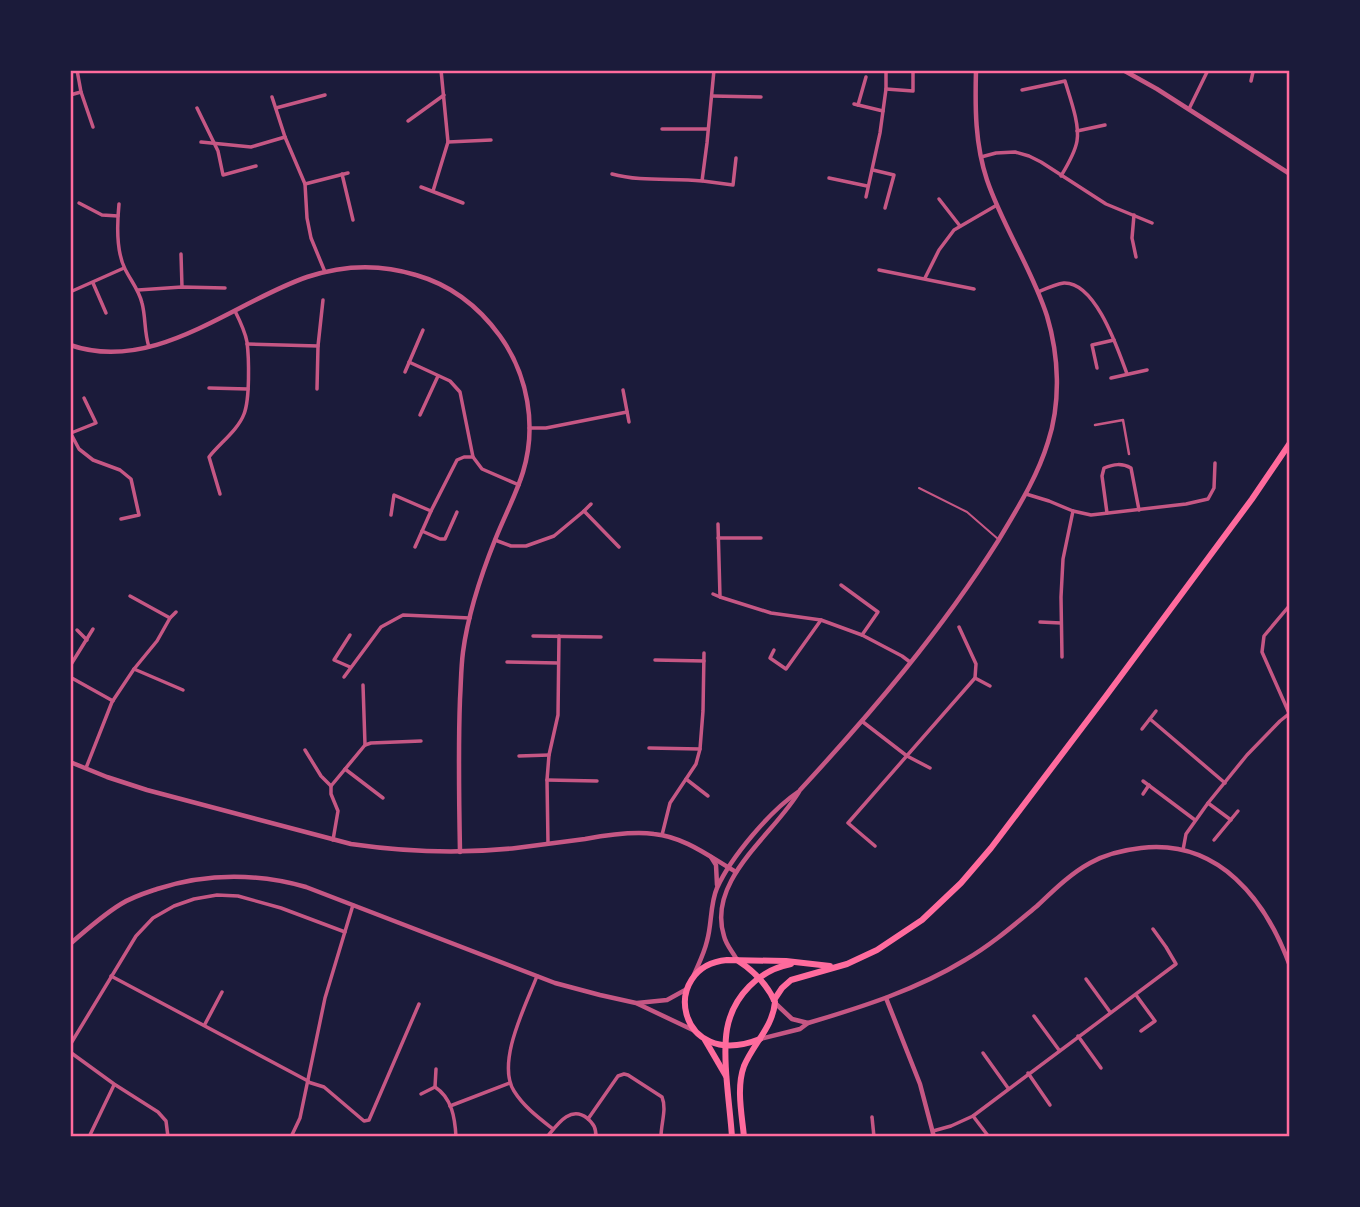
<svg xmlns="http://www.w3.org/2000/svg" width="1360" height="1207" font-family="'Exo 2',sans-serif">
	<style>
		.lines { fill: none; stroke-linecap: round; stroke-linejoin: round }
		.service { stroke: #c65784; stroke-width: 2 }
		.pedestrian { stroke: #c65784; stroke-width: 2.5 }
		.minor { stroke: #c65784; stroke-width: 3.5 }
		.tertiary { stroke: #c65784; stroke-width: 4.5 }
		.primary { stroke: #ff6b9d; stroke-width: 6 }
		.neatline { fill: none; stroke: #ff6b9d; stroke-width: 2.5 }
	</style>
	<rect width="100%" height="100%" fill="#1b1b3a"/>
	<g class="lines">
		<polyline class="service" points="919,488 967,512 998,539"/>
		<polyline class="pedestrian" points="1095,425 1123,420 1129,454"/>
		<g class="minor">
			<polyline points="77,70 81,92"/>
			<polyline points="1249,70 1253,72 1251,81"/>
			<polyline points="886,89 913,91 913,70"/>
			<path d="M 1022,90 L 1065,81 C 1070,98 1080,124 1077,141 C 1075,153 1067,166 1061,176"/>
			<polyline points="70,95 81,92 93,127"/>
			<polyline points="712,96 761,97"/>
			<polyline points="272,97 285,137 305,184 307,218 311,238 325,272"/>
			<polyline points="854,104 883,111"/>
			<polyline points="858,105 866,77"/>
			<polyline points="197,108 218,151 223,175 256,166"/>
			<polyline points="276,108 325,95"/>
			<polyline points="1189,109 1208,70"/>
			<polyline points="408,121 444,95"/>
			<polyline points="662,129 708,129"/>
			<polyline points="1077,131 1105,125"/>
			<polyline points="201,142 251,147 285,137"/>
			<polyline points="448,142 491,140"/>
			<polyline points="981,157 996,153 1015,152 1029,156 1041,162 1106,204 1152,223"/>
			<polyline points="873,170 894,175 885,208"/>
			<polyline points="342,174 353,220"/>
			<path d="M 612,174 C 641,182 672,178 702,181 L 707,143 L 714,70"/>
			<polyline points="829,178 867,186"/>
			<polyline points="703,181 733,185 736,158"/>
			<polyline points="305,184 348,173"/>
			<polyline points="421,187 463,203"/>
			<polyline points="433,191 448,142 441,70"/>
			<polyline points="866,197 880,133 886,89 886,70"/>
			<polyline points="939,199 960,226"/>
			<polyline points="79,203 102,215 118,216"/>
			<path d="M 119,204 C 117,224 116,251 125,269 C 131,281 139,290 142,303 C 146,318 144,332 149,347"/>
			<polyline points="1134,215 1132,238 1136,257"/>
			<polyline points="181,254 182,287"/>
			<polyline points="879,270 974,289"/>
			<polyline points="925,278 939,250 954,230 997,205"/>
			<polyline points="93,283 106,313"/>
			<polyline points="138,290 182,287 225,288"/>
			<polyline points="70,292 124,268"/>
			<path d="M 1038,292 C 1045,289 1056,284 1064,283 C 1096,282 1118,350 1127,374"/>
			<polyline points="247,344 318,346"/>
			<polyline points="409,362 450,381 460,392 473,457"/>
			<polyline points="1097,368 1092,345 1114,340"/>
			<polyline points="405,372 423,330"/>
			<polyline points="1111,378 1147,370"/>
			<polyline points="209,388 248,389"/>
			<polyline points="317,389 318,346 323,300"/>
			<polyline points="623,390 629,422"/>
			<polyline points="420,415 438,376"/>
			<polyline points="529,428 546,428 627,412"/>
			<polyline points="70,432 79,449 93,460 120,470 131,479 139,515 121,519"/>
			<polyline points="71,433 96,423 84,398"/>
			<path d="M 220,494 L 209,457 C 220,443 238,430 244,414 C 250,399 249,358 247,342 C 245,331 240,321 235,311"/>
			<polyline points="1026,494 1049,501 1073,511 1091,515 1186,504 1208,499 1214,488 1215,463"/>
			<polyline points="584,511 591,504"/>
			<path d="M 1107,513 L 1102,476 L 1104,468 C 1114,464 1122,463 1131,468 L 1139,510"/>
			<polyline points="391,515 394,495 431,511"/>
			<polyline points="718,524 720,597 771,613 821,620 862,635 902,656 910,662"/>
			<polyline points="422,531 440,539 445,539 457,512"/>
			<polyline points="718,538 761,538"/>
			<polyline points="495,540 511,546 526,546 554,536 584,511 619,547"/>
			<polyline points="415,547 431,511 457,460 464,457 473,457 482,469 519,485"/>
			<polyline points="841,585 878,612 862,635"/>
			<polyline points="713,594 720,597"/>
			<polyline points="130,596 170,618"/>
			<polyline points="1040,622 1061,623"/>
			<polyline points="77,630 87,640"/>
			<polyline points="350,635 334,660 350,667"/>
			<polyline points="533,636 601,637"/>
			<polyline points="774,650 770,658 786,669 821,620"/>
			<polyline points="1062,657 1061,597 1063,559 1073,511"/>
			<polyline points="655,660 704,661"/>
			<polyline points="507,662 558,663"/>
			<polyline points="70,666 93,629"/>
			<polyline points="134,669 183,690"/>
			<polyline points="70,677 113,701"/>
			<polyline points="344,677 381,627 403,615 470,618"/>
			<polyline points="975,678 990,686"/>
			<polyline points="363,685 365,745"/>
			<polyline points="1289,713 1262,652 1264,636 1290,605"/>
			<polyline points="1150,719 1225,783"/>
			<polyline points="863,722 907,756 930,768"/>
			<polyline points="1142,729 1156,711"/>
			<polyline points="649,748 700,749"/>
			<polyline points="305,750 321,776 331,786"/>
			<polyline points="519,756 549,755"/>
			<polyline points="86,768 112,702 134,669 157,641 170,618 176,612"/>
			<polyline points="345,769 383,798"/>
			<polyline points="686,779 708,796"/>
			<polyline points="547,780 597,781"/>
			<polyline points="1143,781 1195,820"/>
			<polyline points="1143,794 1149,785"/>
			<polyline points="1208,803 1231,820"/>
			<polyline points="662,835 670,803 696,764 700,749 703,711 704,653"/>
			<polyline points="333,840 338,811 331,794 331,786 365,745 371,743 421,741"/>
			<polyline points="1214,840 1238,811"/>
			<polyline points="548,843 547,780 549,755 558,715 559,636"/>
			<polyline points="875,846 848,823 975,678 976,664 959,627"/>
			<polyline points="1183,850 1186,834 1208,803 1247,755 1280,721 1290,713"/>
			<polyline points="111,976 308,1081"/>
			<path d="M 537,976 C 526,1005 496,1062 514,1091 C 524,1107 539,1118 553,1129"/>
			<polyline points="1086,979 1110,1012"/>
			<polyline points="1136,995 1155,1021 1141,1031"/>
			<polyline points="1034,1016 1059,1050"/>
			<polyline points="205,1024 222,992"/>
			<polyline points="1078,1036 1101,1068"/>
			<polyline points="70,1045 136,936 153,918 174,906 194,899 217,895 238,896 281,908 345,932"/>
			<polyline points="70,1052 114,1084 158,1112 166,1121 168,1137"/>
			<polyline points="983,1053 1008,1088"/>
			<polyline points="1028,1073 1050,1105"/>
			<polyline points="308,1082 324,1087 364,1121 369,1120 419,1004"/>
			<path d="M 435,1087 C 452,1098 455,1118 456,1137"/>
			<polyline points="435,1087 436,1069"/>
			<polyline points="421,1094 435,1087"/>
			<polyline points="450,1106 510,1083"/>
			<polyline points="973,1116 989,1137"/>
			<polyline points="872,1117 874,1137"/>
			<path d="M 588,1119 L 618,1076 L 624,1074 L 628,1075 L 662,1097 C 667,1109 661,1123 661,1137"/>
			<polyline points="933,1131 951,1126 973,1116 1176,964 1166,947 1153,929"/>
			<polyline points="89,1137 114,1085"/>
			<polyline points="291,1137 300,1118 325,998 353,905"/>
			<path d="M 547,1137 C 557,1125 570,1105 587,1118 C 594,1124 596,1128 596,1137"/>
		</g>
		<g class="tertiary">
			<polyline points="1123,70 1157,89 1290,174"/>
			<path d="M 70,345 C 154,374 232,303 307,277 C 343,265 381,264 416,275 C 451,285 479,307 500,336 C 528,375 537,426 523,472 C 516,495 504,517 495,540 C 481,575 468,614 463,652 C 461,667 461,683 460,699 C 458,750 459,801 460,852"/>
			<path d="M 70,762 L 107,777 L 147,790 L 351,844 C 406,852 461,854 516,848 C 539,845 562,842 585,839 C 607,835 632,831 654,834 C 685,837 710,857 736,872"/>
			<polyline points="711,857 716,865 717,885"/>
			<path d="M 70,944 C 86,930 103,915 121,904 C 132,897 145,893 157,889 C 207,873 256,873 306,887 L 555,983 L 600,995 L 636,1003 L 695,1031"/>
			<path d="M 737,960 C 733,952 726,945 724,936 C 706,879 776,833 800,790 C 872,712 941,631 998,541 C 1017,509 1037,478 1048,442 C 1061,402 1059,356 1047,316 C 1032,269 1003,227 987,180 C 975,144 975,108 976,70"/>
			<path d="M 693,977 C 698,965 704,954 707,941 C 712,924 710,904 717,888 C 731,857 770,811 798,792"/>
			<polyline points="886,998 920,1084 934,1137"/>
			<polyline points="637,1003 667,1000 687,989"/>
			<polyline points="775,1003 792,1019 808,1023"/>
			<path d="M 760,1039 L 800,1029 L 808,1023 C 862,1007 916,990 965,960 C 991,945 1014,925 1037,906 C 1054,890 1070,874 1090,863 C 1106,854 1123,850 1141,848 C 1219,839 1266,900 1290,966"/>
		</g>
		<g class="primary">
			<path d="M 737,960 C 754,971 767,984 775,1002 C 773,1027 753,1044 744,1066 C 736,1088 742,1115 744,1137"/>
			<polyline points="774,1000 782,988 791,980 847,964 877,950 922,920 961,883 991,848 1106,696 1252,499 1290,443"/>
			<path d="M 760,1039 C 676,1072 659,966 727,960 L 786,961 L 830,966"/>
			<polyline points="705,1040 726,1076"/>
			<path d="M 732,1137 C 730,1106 722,1059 727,1029 C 733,996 759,970 791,964"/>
		</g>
	</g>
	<rect width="1360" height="1207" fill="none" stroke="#1b1b3a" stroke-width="144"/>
	<rect x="72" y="72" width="1216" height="1063" class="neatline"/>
</svg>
